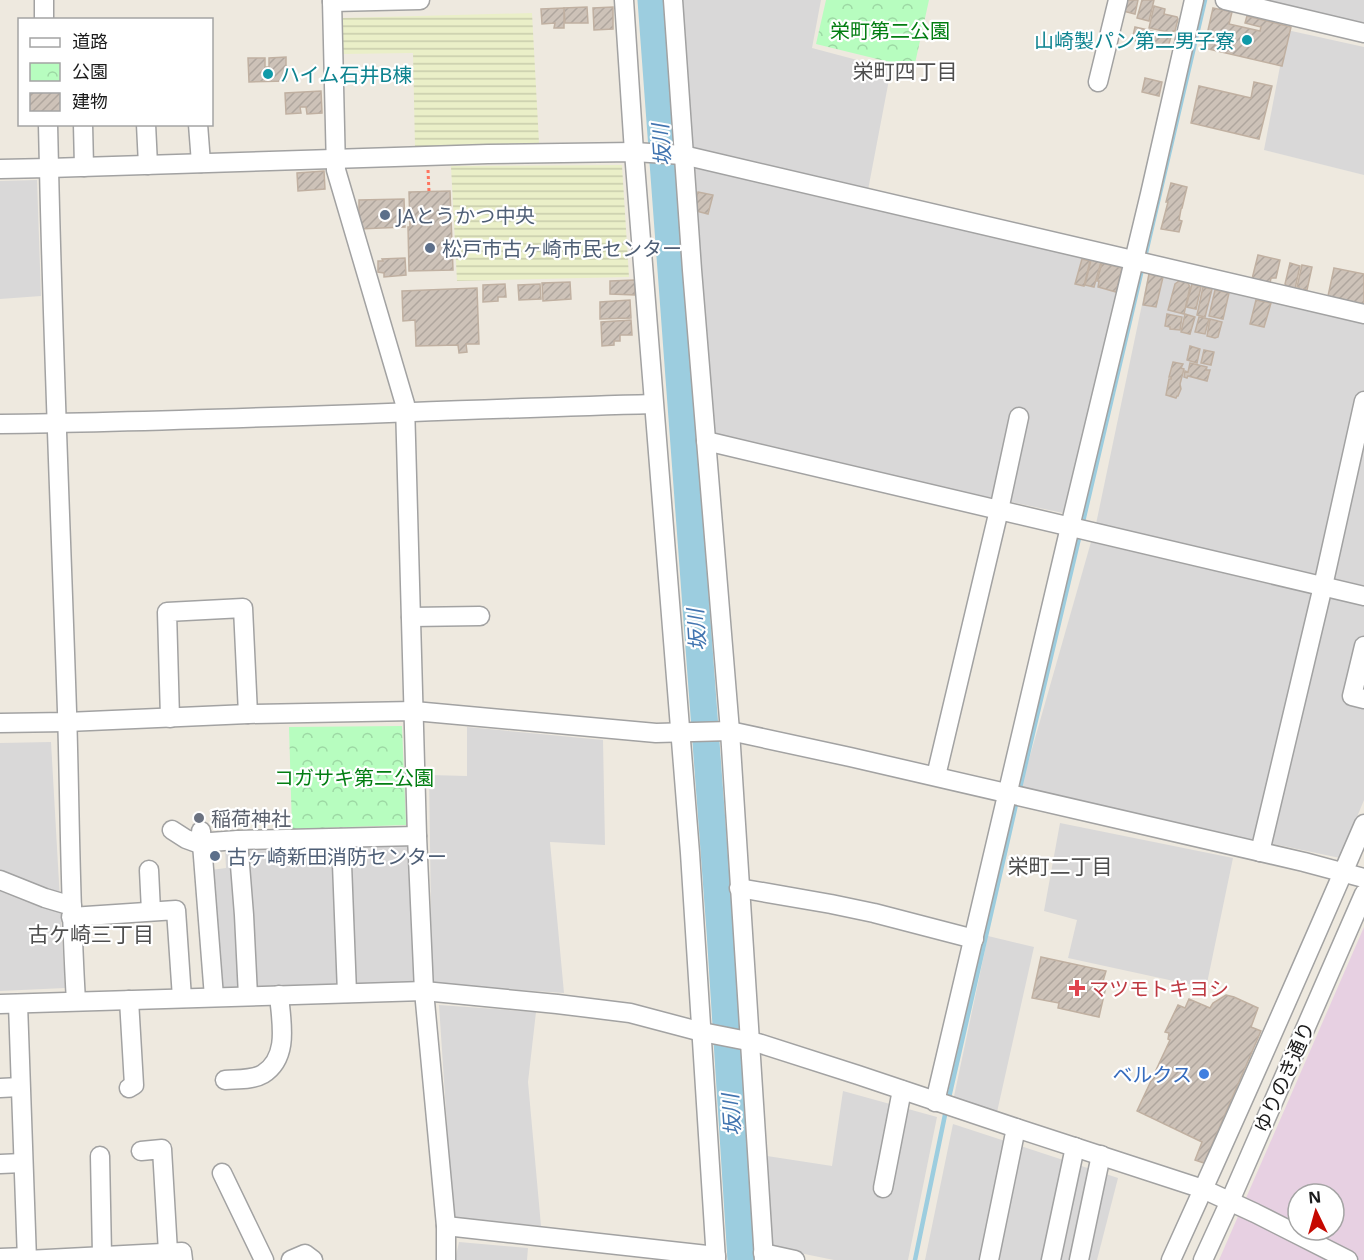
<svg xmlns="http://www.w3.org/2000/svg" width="1364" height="1260" font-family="'Noto Sans','Noto Sans JP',sans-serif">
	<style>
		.residential { fill: #d9d8d8 }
		.industrial { fill: #e7d0e2; fill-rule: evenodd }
		.farmland { fill: url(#farmland-rules) }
		.park { fill: url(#park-crowns) }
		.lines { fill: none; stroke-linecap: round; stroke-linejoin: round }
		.stream { stroke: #9ccddf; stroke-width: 4.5 }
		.river { stroke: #9ccddf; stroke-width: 27 }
		.building { fill: url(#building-hatch); stroke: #c0b0a1; stroke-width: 1.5 }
		.minor-casing { stroke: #a2a2a2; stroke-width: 21 }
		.path { stroke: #ff755f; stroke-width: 3; stroke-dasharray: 3 3; stroke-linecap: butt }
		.minor { stroke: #fff; stroke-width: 18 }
		.culture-dot { fill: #0f9aa8; stroke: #fff; stroke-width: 2 }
		.service-dot { fill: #5c6f8a; stroke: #fff; stroke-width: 2 }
		.worship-dot { fill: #6b7280; stroke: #fff; stroke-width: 2 }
		.health-dot { fill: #e0444e; stroke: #fff; stroke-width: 2 }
		.shop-dot { fill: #3f7fe0; stroke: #fff; stroke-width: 2 }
		.labels { text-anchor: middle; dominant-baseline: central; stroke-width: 4.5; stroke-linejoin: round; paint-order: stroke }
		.park-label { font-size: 20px; fill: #037e12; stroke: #fff }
		.culture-label { font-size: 20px; fill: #0d838f; stroke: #fff; text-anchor: end }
		.service-label { font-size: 20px; fill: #4e5e75; stroke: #fff; text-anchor: start }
		.worship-label { font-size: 20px; fill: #5b616d; stroke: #fff; text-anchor: start }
		.health-label { font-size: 20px; fill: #be3a42; stroke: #fff; text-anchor: start }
		.shop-label { font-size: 20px; fill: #366cbe; stroke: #fff; text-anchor: end }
		.street-label { font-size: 20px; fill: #1b1b1b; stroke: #fff }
		.neighbourhood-label { font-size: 21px; fill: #4e4e4e; stroke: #fff }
		.water-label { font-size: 21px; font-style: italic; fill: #4275b0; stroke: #fff }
	</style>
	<defs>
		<pattern id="farmland-rules" width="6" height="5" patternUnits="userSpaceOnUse" patternTransform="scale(1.5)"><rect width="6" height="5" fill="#eaefc8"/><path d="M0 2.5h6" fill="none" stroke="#c8ccab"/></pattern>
		<pattern id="park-crowns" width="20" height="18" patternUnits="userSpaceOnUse" patternTransform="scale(1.5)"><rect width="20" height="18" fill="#b7fdbf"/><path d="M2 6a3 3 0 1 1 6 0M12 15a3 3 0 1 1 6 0" fill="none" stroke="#9dd8a4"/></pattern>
		<pattern id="building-hatch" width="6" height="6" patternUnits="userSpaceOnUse" patternTransform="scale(1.5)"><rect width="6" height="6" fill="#cdc2b8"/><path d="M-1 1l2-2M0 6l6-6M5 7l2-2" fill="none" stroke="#afa69e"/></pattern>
	</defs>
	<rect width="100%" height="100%" fill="#eee9df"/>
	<g class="residential">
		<polygon points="682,0 821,0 812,48 891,69 868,190 692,150"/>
		<polygon points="1247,0 1364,0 1364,26"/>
		<polygon points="1287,30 1364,47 1364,175 1264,150"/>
		<polygon points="692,164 1125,266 1063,513 711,438"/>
		<polygon points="37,180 41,296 0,299 0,181"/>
		<polygon points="1149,271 1364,320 1364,587 1096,524"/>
		<polygon points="1091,542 1364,606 1364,800 1340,858 1020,791"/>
		<polygon points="467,727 603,740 605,845 550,842 564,993 432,984 429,775 467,776"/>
		<polygon points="51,742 65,988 0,991 0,743"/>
		<polygon points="1060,823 1233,858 1206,988 1068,958 1077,920 1044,911"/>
		<polygon points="408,841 414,983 220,988 211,870 226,868 225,847"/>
		<polygon points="988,936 1034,947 997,1112 953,1101"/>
		<polygon points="439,1005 536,1012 528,1082 541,1226 453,1217"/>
		<polygon points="843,1091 937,1117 908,1260 834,1260 770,1247 767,1156 832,1166"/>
		<polygon points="953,1124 1118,1178 1097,1260 925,1260"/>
		<polygon points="459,1242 528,1248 527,1260 455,1260"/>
	</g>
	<path class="industrial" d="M 1364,927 L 1364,1260 L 1219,1260 ZM 1298,1194 L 1334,1194 L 1334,1230 L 1298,1230 Z"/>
	<g class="farmland">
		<polygon points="532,13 539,143 415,147 413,53 341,54 343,18"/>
		<polygon points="622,165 629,277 457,281 451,166"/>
	</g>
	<g class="park">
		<polygon points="826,0 929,0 914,68 816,44"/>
		<polygon points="402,726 406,825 292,829 289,727"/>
	</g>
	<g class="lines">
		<g class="stream">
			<polyline points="1145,257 1205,0"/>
			<polyline points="1082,526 1143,265"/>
			<polyline points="1019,792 1080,534"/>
			<polyline points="948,1102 1017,800"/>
			<polyline points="915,1260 946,1110"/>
		</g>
		<polyline class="river" points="651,0 720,931 741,1260"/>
	</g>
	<g class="building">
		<polygon points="1121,0 1138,0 1135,14 1119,10"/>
		<polygon points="1142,0 1154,0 1149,21 1137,18"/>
		<polygon points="1154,6 1165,9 1164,14 1177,17 1178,19 1175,31 1173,31 1173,33 1149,28"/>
		<polygon points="587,7 588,23 565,23 564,8"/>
		<polygon points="613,7 613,29 594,30 593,8"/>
		<polygon points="564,8 564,28 554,28 555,23 542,24 541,9"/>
		<polygon points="1213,8 1232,12 1229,24 1260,31 1261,27 1245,23 1247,16 1291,27 1282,66 1204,48"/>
		<polygon points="1135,27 1153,31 1153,33 1171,37 1168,47 1153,44 1152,46 1137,42 1137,41 1132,40"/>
		<polygon points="286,57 286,81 249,82 248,58 265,58 265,67 269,67 269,58"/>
		<polygon points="1145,78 1162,82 1159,96 1142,92"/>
		<polygon points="1254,82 1272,86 1259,139 1191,123 1199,86 1251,98"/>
		<polygon points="321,91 322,113 307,114 306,107 300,107 301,113 286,114 285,93"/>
		<polygon points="324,171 325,189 298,191 297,173"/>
		<polygon points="1171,183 1187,187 1182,208 1181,209 1179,220 1182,221 1179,232 1161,229 1168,202 1166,202"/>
		<polygon points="450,191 453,270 409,271 408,227 410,227 409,192"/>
		<polygon points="698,192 713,195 708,214 696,211 695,202"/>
		<polygon points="404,199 405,227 359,229 359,200"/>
		<polygon points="1258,255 1280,260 1276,278 1271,278 1270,283 1252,279"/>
		<polygon points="405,258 406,275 384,277 384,273 378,272 378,261 383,261 382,259"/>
		<polygon points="1082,259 1090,261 1084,286 1075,284"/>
		<polygon points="1091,260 1101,262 1094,287 1085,285"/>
		<polygon points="1102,263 1122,268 1116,292 1098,287 1099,281 1097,281"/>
		<polygon points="1290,263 1300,266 1295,289 1287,286 1285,284"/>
		<polygon points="1302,265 1312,267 1307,290 1304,289 1303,291 1299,290 1299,287 1297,287"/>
		<polygon points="1334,268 1364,274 1364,304 1328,296"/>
		<polygon points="1149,274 1163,277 1156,307 1143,305"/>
		<polygon points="635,280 635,295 610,294 610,281"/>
		<polygon points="1179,281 1188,283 1190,287 1184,314 1168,310 1175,284"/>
		<polygon points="570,282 571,299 543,301 542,283"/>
		<polygon points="505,284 506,297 498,297 498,301 483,302 483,285"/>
		<polygon points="540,284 541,299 519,300 518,285"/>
		<polygon points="1192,284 1201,287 1196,309 1186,307"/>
		<polygon points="1203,287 1212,289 1205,317 1197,315"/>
		<polygon points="477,288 479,344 466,344 467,352 459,353 458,345 416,346 415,320 403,321 402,291"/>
		<polygon points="1215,290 1229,293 1223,319 1209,316"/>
		<polygon points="630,300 631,318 600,319 600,302"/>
		<polygon points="1256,300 1271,303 1264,327 1250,324"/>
		<polygon points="1167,314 1182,317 1180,330 1170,329 1170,327 1165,326"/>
		<polygon points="1185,314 1195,317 1190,334 1181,332"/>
		<polygon points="1199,317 1209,319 1205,334 1195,332"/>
		<polygon points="1210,319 1222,322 1218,337 1215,338 1207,336"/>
		<polygon points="631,320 632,335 620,335 620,341 614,341 614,345 602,346 601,322"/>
		<polygon points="1190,346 1200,349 1197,363 1187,360"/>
		<polygon points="1204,350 1214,352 1211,365 1201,363"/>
		<polygon points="1173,362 1183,364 1181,368 1184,369 1180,384 1181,389 1178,396 1177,396 1176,398 1166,395 1169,379 1171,379 1171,377 1169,377"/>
		<polygon points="1190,363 1207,367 1206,370 1210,370 1207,381 1188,376 1187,378 1184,377 1185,371 1188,372"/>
		<polygon points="1041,957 1106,971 1103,981 1107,982 1099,1017 1058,1008 1059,1003 1032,998"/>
		<polygon points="1226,995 1234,997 1258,1008 1251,1027 1261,1031 1204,1163 1195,1160 1202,1142 1137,1111 1170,1040 1168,1039 1169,1033 1165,1032 1178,1005 1185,1008 1189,999 1210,1008 1213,1003"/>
	</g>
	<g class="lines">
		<g class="minor-casing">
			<g id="minor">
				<polyline points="44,0 44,20"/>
				<polyline points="332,0 336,170 405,404 417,836 424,991 446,1226 446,1260"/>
				<polyline points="624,0 634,152 690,853 716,1260"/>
				<polyline points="673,0 692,270 730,731 764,1260"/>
				<polyline points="1225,0 1364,33"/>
				<polyline points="332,2 420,0"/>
				<polyline points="1098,82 1118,0"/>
				<polyline points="48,124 49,168 488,154 634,152 683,155 1364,314"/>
				<polyline points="83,124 84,167"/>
				<polyline points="146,124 148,165"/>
				<polyline points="198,124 201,163"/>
				<path d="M 0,169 L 49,168 C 53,349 61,530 67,711 C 70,808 70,905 76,1001"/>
				<path d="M 0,424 C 218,421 435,410 653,404"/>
				<polyline points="706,441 1364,596"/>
				<polyline points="411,617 480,616"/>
				<polyline points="1364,646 1352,696 1364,699"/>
				<polyline points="170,718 167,612 243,608 248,714"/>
				<polyline points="0,723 67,722 248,714 414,711 656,733 730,731 850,757 1304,862 1364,878"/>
				<polyline points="936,776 999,510 1019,417"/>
				<polyline points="172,830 186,839 197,843 238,840 417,836"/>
				<polyline points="201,831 214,997"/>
				<polyline points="341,838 347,993"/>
				<polyline points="238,840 244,915 248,996"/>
				<polyline points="1260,852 1323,586 1364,401"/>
				<polyline points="149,870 151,911"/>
				<polyline points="0,880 45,898 72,906"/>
				<polyline points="739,888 831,904 874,913 974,939"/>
				<polyline points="71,917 176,910 182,998"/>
				<polyline points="0,1004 424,991 557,1004 630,1013 702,1032 758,1043 858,1075 1016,1128 1203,1189 1255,1213 1348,1260"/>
				<polyline points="18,1004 27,1260"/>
				<path d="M 225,1080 C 237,1079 253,1080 263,1074 C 290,1057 281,1021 279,995"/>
				<polyline points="0,1088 20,1087"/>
				<polyline points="129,1088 134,1085 129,1000"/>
				<polyline points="935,1102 1070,527 1150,194 1194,0"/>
				<polyline points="141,1151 162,1149 168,1252"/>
				<polyline points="100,1156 102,1255"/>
				<polyline points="0,1164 23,1163"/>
				<polyline points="222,1173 264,1260"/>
				<polyline points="883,1188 902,1090"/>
				<polyline points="446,1226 716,1256"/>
				<polyline points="763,1253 795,1260"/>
				<polyline points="0,1258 27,1257"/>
				<polyline points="27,1260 182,1252 183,1260"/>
				<polyline points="291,1260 305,1254 313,1260"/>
				<polyline points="989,1260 1016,1128"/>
				<polyline points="1051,1260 1075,1147"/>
				<polyline points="1079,1260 1101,1155"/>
				<path d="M 1171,1260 C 1237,1115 1301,970 1364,824"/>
				<polyline points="1203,1260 1230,1201 1364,894"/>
			</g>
		</g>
		<polyline class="path" points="428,170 429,192"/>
		<use href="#minor" class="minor"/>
	</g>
	<g class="culture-dot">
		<circle cx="1247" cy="40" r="6"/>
		<circle cx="268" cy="74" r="6"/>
	</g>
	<g class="service-dot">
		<circle cx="385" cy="215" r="6"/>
		<circle cx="430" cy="248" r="6"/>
		<circle cx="215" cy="856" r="6"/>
	</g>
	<circle class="worship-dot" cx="199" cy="818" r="6"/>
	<path class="health-dot" d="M1074 979h6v6h6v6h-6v6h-6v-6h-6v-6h6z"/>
	<circle class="shop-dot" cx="1204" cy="1074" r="6"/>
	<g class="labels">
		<g class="park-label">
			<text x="890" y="30">栄町第二公園</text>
			<text x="354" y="777">コガサキ第二公園</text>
		</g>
		<g class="culture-label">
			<text x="1235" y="40">山崎製パン第二男子寮</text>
			<text x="280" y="74" text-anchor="start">ハイム石井B棟</text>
		</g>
		<g class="service-label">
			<text x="397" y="215">JAとうかつ中央</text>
			<text x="442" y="248">松戸市古ヶ崎市民センター</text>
			<text x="227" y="856">古ヶ崎新田消防センター</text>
		</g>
		<g class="worship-label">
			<text x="211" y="818">稲荷神社</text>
		</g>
		<g class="health-label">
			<text x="1089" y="988">マツモトキヨシ</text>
		</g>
		<g class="shop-label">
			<text x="1192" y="1074">ベルクス</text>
		</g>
		<g class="street-label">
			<text transform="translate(1284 1077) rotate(-66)">ゆりのき通り</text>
		</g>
		<g class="neighbourhood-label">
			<text x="905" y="71">栄町四丁目</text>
			<text x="1060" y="866">栄町二丁目</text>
			<text x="91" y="934">古ケ崎三丁目</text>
		</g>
		<g class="water-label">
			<text transform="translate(661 145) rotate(-94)">坂川</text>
			<text transform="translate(696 630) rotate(-94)">坂川</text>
			<text transform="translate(731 1115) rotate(-94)">坂川</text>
		</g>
	</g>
	<rect x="18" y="18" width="195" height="108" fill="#ffffff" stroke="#a4a4a4" stroke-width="1.5"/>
	<rect x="30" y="38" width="30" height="9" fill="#ffffff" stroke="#a4a4a4" stroke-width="1.5"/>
	<text x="72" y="48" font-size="18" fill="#1b1b1b">道路</text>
	<rect x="30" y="63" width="30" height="18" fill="url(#park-crowns)" stroke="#a4a4a4" stroke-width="1.5"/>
	<text x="72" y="78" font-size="18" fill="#1b1b1b">公園</text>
	<rect x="30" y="93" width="30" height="18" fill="url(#building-hatch)" stroke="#a4a4a4" stroke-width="1.5"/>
	<text x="72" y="108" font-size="18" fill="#1b1b1b">建物</text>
	<g transform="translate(1316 1212) rotate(355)"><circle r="28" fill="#ffffff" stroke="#a4a4a4" stroke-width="1.5"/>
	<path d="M0-4.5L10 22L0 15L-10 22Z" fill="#c60800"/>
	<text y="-9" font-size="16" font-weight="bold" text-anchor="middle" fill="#1b1b1b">N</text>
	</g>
</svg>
